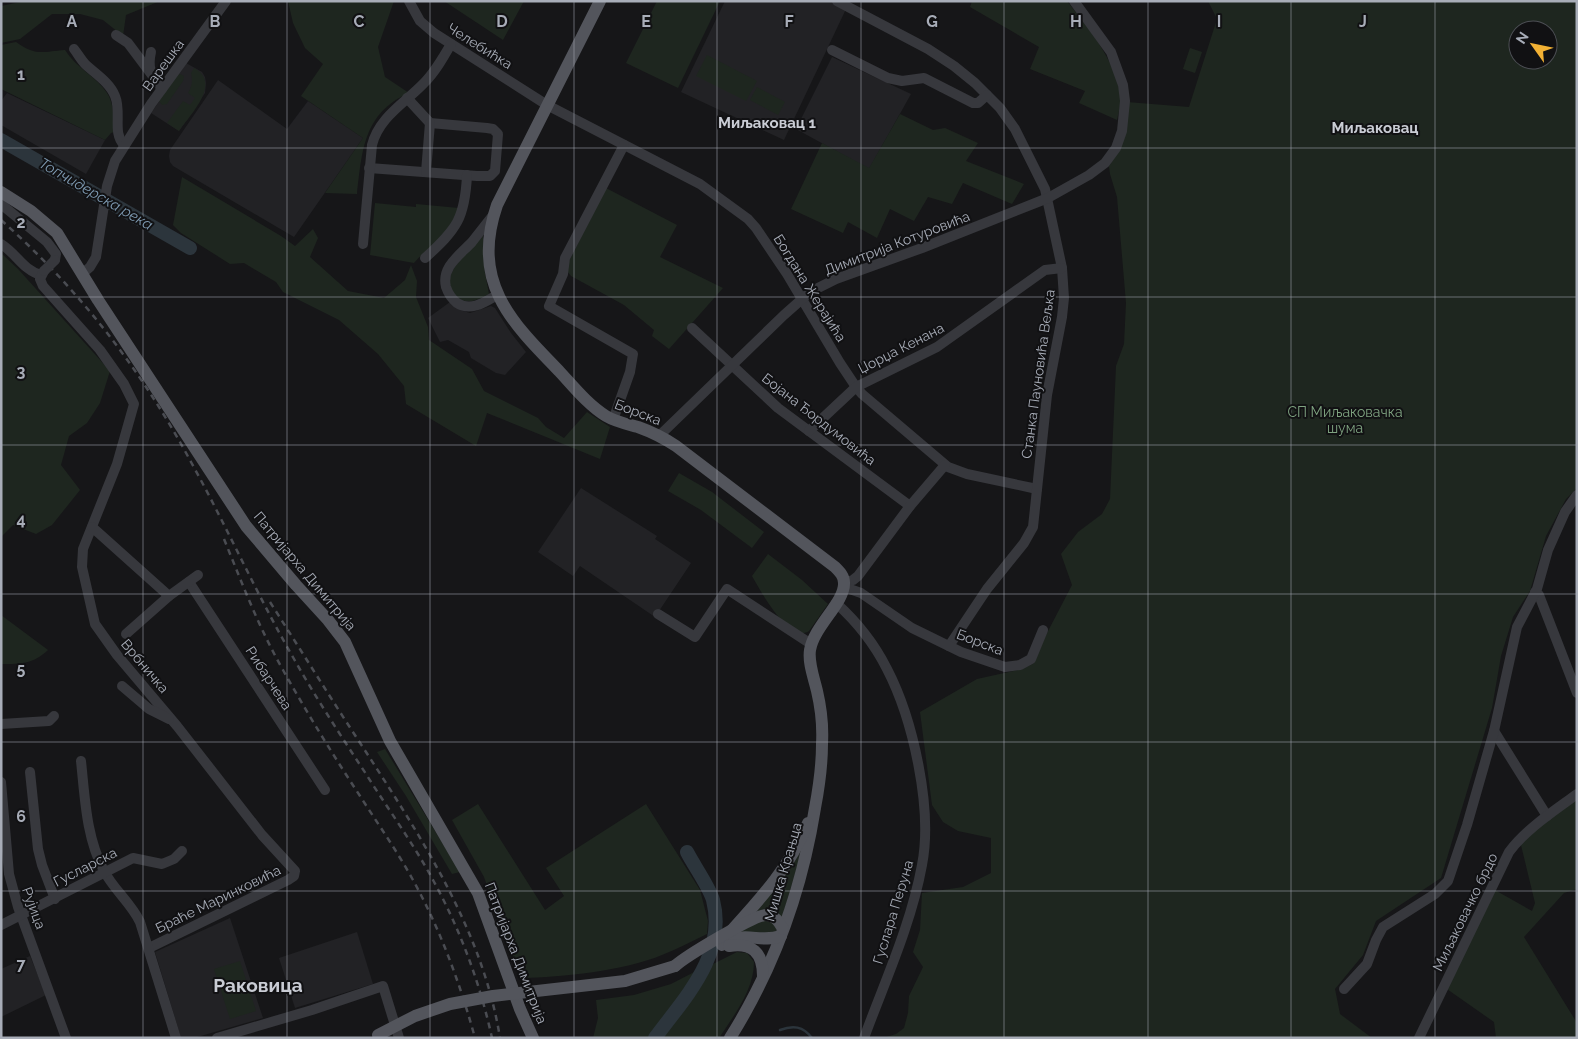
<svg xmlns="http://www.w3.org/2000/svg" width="1578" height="1039" font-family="Raleway,sans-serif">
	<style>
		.built { fill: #222225 }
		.green { fill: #1e261f; fill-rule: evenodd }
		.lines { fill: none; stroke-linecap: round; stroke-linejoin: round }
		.stream { stroke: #2c353c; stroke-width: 2.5 }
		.river { stroke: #2c353c; stroke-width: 14 }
		.minor { stroke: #37383d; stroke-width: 10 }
		.major { stroke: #53555c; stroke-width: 12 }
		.rail { stroke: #4a4c52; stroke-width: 2.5; stroke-dasharray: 6 5; stroke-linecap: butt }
		.minor-bridge { stroke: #37383d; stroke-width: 10 }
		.major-bridge { stroke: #53555c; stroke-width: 12 }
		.grid { fill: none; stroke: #a8adb8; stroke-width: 1; stroke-opacity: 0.55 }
		.labels { text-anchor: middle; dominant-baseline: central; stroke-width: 4; stroke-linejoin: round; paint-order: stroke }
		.street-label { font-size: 14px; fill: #a8adb8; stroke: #111113 }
		.park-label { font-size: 14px; fill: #7fa381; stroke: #111113 }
		.neighbourhood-label { font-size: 15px; font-weight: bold; fill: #c9ccd4; stroke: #111113 }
		.water-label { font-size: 15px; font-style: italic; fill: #7f9bb3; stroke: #111113 }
		.district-label { font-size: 19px; font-weight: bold; fill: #c9ccd4; stroke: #111113 }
		.grid-label { font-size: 16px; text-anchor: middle; font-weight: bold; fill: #a8adb8; stroke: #111113; stroke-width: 4; stroke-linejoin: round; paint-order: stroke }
	</style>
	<rect width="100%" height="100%" fill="#161618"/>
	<g class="built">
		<polygon points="725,1 832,1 846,9 784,140 681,92"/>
		<polygon points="832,57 911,94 869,169 796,129"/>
		<polygon points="186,63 202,72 205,77 206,83 205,93 179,131 151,113"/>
		<polygon points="218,80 287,129 308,101 363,138 294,237 173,166 170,162 169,156 170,150"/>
		<polygon points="7,93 105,140 86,174 1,125 1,101"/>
		<polygon points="450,302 460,310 470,313 491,306 495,308 511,333 526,352 505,375 496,373 471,358 469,352 448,340 440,342 428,318"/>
		<polygon points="581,488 657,536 655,539 691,563 655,617 580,566 573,576 538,552"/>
		<polygon points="230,918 263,1018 194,1038 181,1038 155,952"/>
		<polygon points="357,932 373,984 295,1008 279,958"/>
		<polygon points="30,956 46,995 1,1017 1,969"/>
	</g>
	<g class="green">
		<polygon points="25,1 160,1 126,15 123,36 103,20 80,14 52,14 20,39 1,43 1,6"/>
		<path d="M 288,1 L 394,1 L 378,47 L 385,77 L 409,93 C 363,113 362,152 357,194 L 325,193 L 363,138 L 301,96 L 323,64 L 305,48 L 293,23 Z"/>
		<polygon points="444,1 524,1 503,40"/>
		<polygon points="657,1 720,1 678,88 626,63"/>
		<path d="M 972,1 L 1067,1 C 1088,28 1114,58 1120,93 C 1122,101 1119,111 1117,120 L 1079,103 L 1085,91 L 1030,69 L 1039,47 L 970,7 Z"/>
		<path d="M 1208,1 L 1577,1 L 1577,488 L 1566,499 L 1546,536 L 1530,591 L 1513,617 L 1501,656 L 1492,708 L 1441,878 L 1376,921 L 1363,955 L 1335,989 L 1340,1014 L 1372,1038 L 883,1038 L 896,1034 L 904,1028 L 908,1013 L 909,996 L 923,967 L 913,952 L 920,930 L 922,893 L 963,887 L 991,873 L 991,838 L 958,831 L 943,822 L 932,805 L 920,712 L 977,679 L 1023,669 L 1034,663 L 1046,635 L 1072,585 L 1061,554 L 1078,532 L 1102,514 L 1110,499 L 1116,366 L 1124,344 L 1126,303 L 1117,197 L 1110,174 L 1109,166 L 1120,148 L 1127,102 L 1189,107 L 1217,19 ZM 1518,30 L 1548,30 L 1548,60 L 1518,60 Z"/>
		<path d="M 16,42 C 36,56 41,52 65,50 C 76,68 96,76 107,93 C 114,103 114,120 114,132 L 111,133 L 105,140 L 1,89 L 1,45 Z"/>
		<polygon points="1190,48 1202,52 1195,73 1183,69"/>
		<polygon points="707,55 757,81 746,101 696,76"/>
		<path d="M 194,68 C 222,83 191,114 179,131 L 167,123 L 183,101 L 190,105 L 195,98 L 188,93 C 192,86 193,81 191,73 Z"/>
		<polygon points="180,74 184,76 183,81 167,104 162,105 159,101 177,75"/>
		<polygon points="757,87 785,102 778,115 750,100"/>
		<polygon points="900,114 933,130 945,128 978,143 966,161 1024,184 1012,204 963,183 952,204 928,197 914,221 890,209 877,238 848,222 843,233 791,209 822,143 869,168"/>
		<polygon points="182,177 281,236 295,246 313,229 318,238 310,257 348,291 384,298 405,280 411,265 417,281 416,297 428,327 429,340 472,369 484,391 538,418 546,427 564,438 587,412 610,427 600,459 487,413 476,446 406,404 404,386 378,354 339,320 283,292 276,282 244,263 230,264 181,233 173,225"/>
		<polygon points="606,188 677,225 660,257 723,288 669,349 652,336 654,330 624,305 571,276 567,271 567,265"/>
		<path d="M 375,203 L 416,207 L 416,204 L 459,208 C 454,219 449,229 440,238 C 432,247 422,253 414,263 L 370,255 Z"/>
		<path d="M 483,235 L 485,273 L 489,294 C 479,299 467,306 457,297 C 434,275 471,252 483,235 Z"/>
		<polygon points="1,253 18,269 110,371 100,403 87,423 69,436 61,465 80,490 52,525 36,534 13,525 1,537"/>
		<polygon points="679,473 712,492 764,532 752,548 701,510 668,491"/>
		<path d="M 768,554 L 802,580 L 828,604 L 809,631 C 789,644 760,590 752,576 Z"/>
		<path d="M 1,615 L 48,650 C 33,664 22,664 1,664 Z"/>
		<polygon points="385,749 460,872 452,874 406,796 377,752"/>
		<polygon points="1577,794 1577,889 1564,893 1524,937 1577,1023 1577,1038 1496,1038 1494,1022 1444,987 1493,889 1532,911 1535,903 1520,841"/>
		<path d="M 478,804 L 545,910 L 564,896 L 546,868 L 646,804 L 700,890 L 708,921 L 707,934 C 692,941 677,949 662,955 C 623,971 563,977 521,978 L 484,877 L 452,820 Z"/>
		<polygon points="802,850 782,918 756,912"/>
		<polygon points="760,919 777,924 776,933 736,932"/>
		<path d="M 737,952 L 747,953 L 754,962 C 754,990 734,1015 719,1038 L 658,1038 L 709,966 Z"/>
		<polygon points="240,961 256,1011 230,1019 214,969"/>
		<polygon points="702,968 653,1038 593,1038 598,1018 596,1000 634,995 671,984"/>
	</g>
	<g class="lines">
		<path class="stream" d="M 780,1030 C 793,1025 803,1026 812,1038"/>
		<g class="river">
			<polyline points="1,140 190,248"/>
			<path d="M 655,1038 C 685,997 727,955 713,900 C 710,888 693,864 687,852"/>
		</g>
		<g class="minor">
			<polyline points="409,1 420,21 434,33 547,105 700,184 748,219 756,228 787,274 840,363 856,387 862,394 948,467 967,474 1037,489"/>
			<polyline points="837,1 928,49 954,66 975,83 1000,108 1015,129 1045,189 1062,268 1064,298 1062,317 1047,395 1033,527 1024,543 987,589 949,646"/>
			<polyline points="116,35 128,43 152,75"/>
			<path d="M 74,49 C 78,54 81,60 86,65 C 96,74 110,83 115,96 C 122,112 112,133 124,145"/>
			<polyline points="832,50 888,78 902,81 924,78 973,103 978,103 987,95"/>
			<path d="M 151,52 C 147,70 152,75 162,89"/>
			<polyline points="369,168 477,176 490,176 495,171 498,134 493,129 487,128 430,123 407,98"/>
			<polyline points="426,172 430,123"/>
			<polyline points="1,204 47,242 56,254 55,260"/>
			<path d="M 494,214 C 486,224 479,233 472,242 C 460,255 441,267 446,287 C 448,293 452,299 457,303 C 471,312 485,302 497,295"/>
			<path d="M 1,244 C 17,254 23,270 41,275"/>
			<path d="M 363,244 L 372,145 C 379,117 405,103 424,83 C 435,72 443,58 451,44"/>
			<path d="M 425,258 C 457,229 465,218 467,175"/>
			<polyline points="44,271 40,279 43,286 100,350 124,384 134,404 117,464 83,549 82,567 95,624 117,655 177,726 262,835 295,871 294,876 288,880 149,948"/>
			<polyline points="82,274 90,267 96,257 107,186 115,161 151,104 226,1"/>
			<polyline points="692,328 778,408 910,506"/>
			<polyline points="613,420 630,372 633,354 549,306 563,274 565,258 624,145"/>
			<polyline points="809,431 856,387 937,347 1045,270 1062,268"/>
			<polyline points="659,436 784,315 810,292 836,279 922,248 1048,198 1089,175 1105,163 1116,148 1122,131 1125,101 1123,85 1111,52 1074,1"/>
			<polyline points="92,527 169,596"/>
			<polyline points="189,582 325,790"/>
			<polyline points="844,583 853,580 858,576 910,506 945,465"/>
			<polyline points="844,587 861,593 912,628 961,652 1005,667 1020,665 1031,659 1043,630"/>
			<polyline points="1535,592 1539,595 1577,693"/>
			<path d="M 836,603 C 856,621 875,645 887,669 C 913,719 933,809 922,865 C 911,925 885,981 864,1038"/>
			<polyline points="658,614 695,637 727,589 811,644"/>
			<polyline points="126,634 169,596 198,575"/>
			<polyline points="122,686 149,709 169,719"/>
			<polyline points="1,724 49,721 54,716"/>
			<polyline points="1494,731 1547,816"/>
			<path d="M 81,761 C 85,798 86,837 104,871 C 114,890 131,903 140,922 L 176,1038"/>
			<polyline points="30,772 38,849 42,865 55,899"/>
			<polyline points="1,782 9,874 18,907 66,1038"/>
			<polyline points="1,925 133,858 162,864 174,859 182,851"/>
			<polyline points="1344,989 1367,964 1376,940 1383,927 1435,894 1448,881 1467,825 1494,731 1517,627 1537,589 1548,550 1565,512 1577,495"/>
			<polyline points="217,1038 312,1010 383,986 399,1038"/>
			<path d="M 1419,1038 L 1509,852 C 1526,829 1554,811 1577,794"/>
		</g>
		<g class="major">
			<path d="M 600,1 L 497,205 C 471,281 509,320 559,371 C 573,386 588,405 606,416 C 616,422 627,424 638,427 C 652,432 664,438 676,446 L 835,567 C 840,572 844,576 844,583 C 845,602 814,626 810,650 C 808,663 814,678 817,691 C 821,708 823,726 822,744 C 822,765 819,787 815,808 C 802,889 774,968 730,1038"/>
			<polyline points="1,192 31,211 57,233 98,300 246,526 296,585 328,620 345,642 390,741 478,893 520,1009 533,1038"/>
			<path d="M 732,930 C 763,896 790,866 808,823"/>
			<path d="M 722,945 C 744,929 759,944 781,936"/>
			<path d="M 729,946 C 752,942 763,953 763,976"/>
			<path d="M 675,966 C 686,956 754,915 766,915 C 775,915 779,922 783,929"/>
		</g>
		<g class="rail">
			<path d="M 1,220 C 79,289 142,371 191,462 C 227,527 257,595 294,659 C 316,698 341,736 366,774 C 388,809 413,843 433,880 C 460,929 480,983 492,1038"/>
			<path d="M 224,539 C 242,583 259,628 283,670 C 307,713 333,755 360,796 C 378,824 397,851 413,880 C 440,929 460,983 475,1038"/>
			<path d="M 270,602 C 302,652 333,702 366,752 C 423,840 483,932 500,1038"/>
		</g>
		<polyline class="minor-bridge" points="44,271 55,260"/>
		<polyline class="major-bridge" points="378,1035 415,1016 450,1004 493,996 625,981 675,966"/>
	</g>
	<path class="grid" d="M 143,1 L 143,1038M 287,1 L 287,1038M 430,1 L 430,1038M 574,1 L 574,1038M 717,1 L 717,1038M 861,1 L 861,1038M 1004,1 L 1004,1038M 1148,1 L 1148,1038M 1291,1 L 1291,1038M 1435,1 L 1435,1038M 1,148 L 1577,148M 1,297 L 1577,297M 1,445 L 1577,445M 1,594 L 1577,594M 1,742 L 1577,742M 1,891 L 1577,891"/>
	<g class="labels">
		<g class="street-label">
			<text transform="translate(480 46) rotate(32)">Челебићка</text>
			<text transform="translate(163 65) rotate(-54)">Варешка</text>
			<text transform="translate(897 243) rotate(-21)">Димитрија Котуровића</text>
			<text transform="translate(810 288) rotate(58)">Богдана Жерајића</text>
			<text transform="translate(901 348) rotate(-27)">Џорџа Кенана</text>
			<text transform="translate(1038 374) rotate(-82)">Станка Пауновића Вељка</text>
			<text transform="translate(638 412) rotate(21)">Борска</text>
			<text transform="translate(819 419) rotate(38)">Бојана Ђордумовића</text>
			<text transform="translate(305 571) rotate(50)">Патријарха Димитрија</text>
			<text transform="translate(980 642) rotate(21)">Борска</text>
			<text transform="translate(145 666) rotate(50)">Врбничка</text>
			<text transform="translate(269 678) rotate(57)">Рибарчева</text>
			<text transform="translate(85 867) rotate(-27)">Гусларска</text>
			<text transform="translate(783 872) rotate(-74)">Мишка Крањца</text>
			<text transform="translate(218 899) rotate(-26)">Браће Маринковића</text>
			<text transform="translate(34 908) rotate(70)">Рујица</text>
			<text transform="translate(893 912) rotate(-73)">Гуслара Перуна</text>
			<text transform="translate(1465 912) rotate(-64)">Миљаковачко брдо</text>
			<text transform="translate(516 953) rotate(69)">Патријарха Димитрија</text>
		</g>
		<g class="park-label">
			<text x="1345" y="412">СП Миљаковачка<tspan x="1345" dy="16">шума</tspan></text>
		</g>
		<g class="neighbourhood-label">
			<text x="767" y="123">Миљаковац 1</text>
			<text x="1375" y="128">Миљаковац</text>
		</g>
		<g class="water-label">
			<text transform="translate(96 194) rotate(30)">Топчидерска река</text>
		</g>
		<g class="district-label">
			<text x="258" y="985">Раковица</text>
		</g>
	</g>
	<g class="grid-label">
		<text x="72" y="27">A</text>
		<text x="215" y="27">B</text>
		<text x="359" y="27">C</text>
		<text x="502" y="27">D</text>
		<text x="646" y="27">E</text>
		<text x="789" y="27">F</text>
		<text x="932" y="27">G</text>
		<text x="1076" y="27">H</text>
		<text x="1219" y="27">I</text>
		<text x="1363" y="27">J</text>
		<text x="21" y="80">1</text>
		<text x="21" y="228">2</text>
		<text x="21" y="377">3</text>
		<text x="21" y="525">4</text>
		<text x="21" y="674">5</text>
		<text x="21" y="822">6</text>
		<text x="21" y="970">7</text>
	</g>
	<rect width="1578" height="1039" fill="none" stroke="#a8adb8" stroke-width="5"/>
	<g transform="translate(1533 45) rotate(303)"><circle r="24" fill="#111113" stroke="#4d4f55"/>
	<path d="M0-4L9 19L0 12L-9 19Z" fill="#f2b134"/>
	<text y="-8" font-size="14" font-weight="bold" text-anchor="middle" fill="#a8adb8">N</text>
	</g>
</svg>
